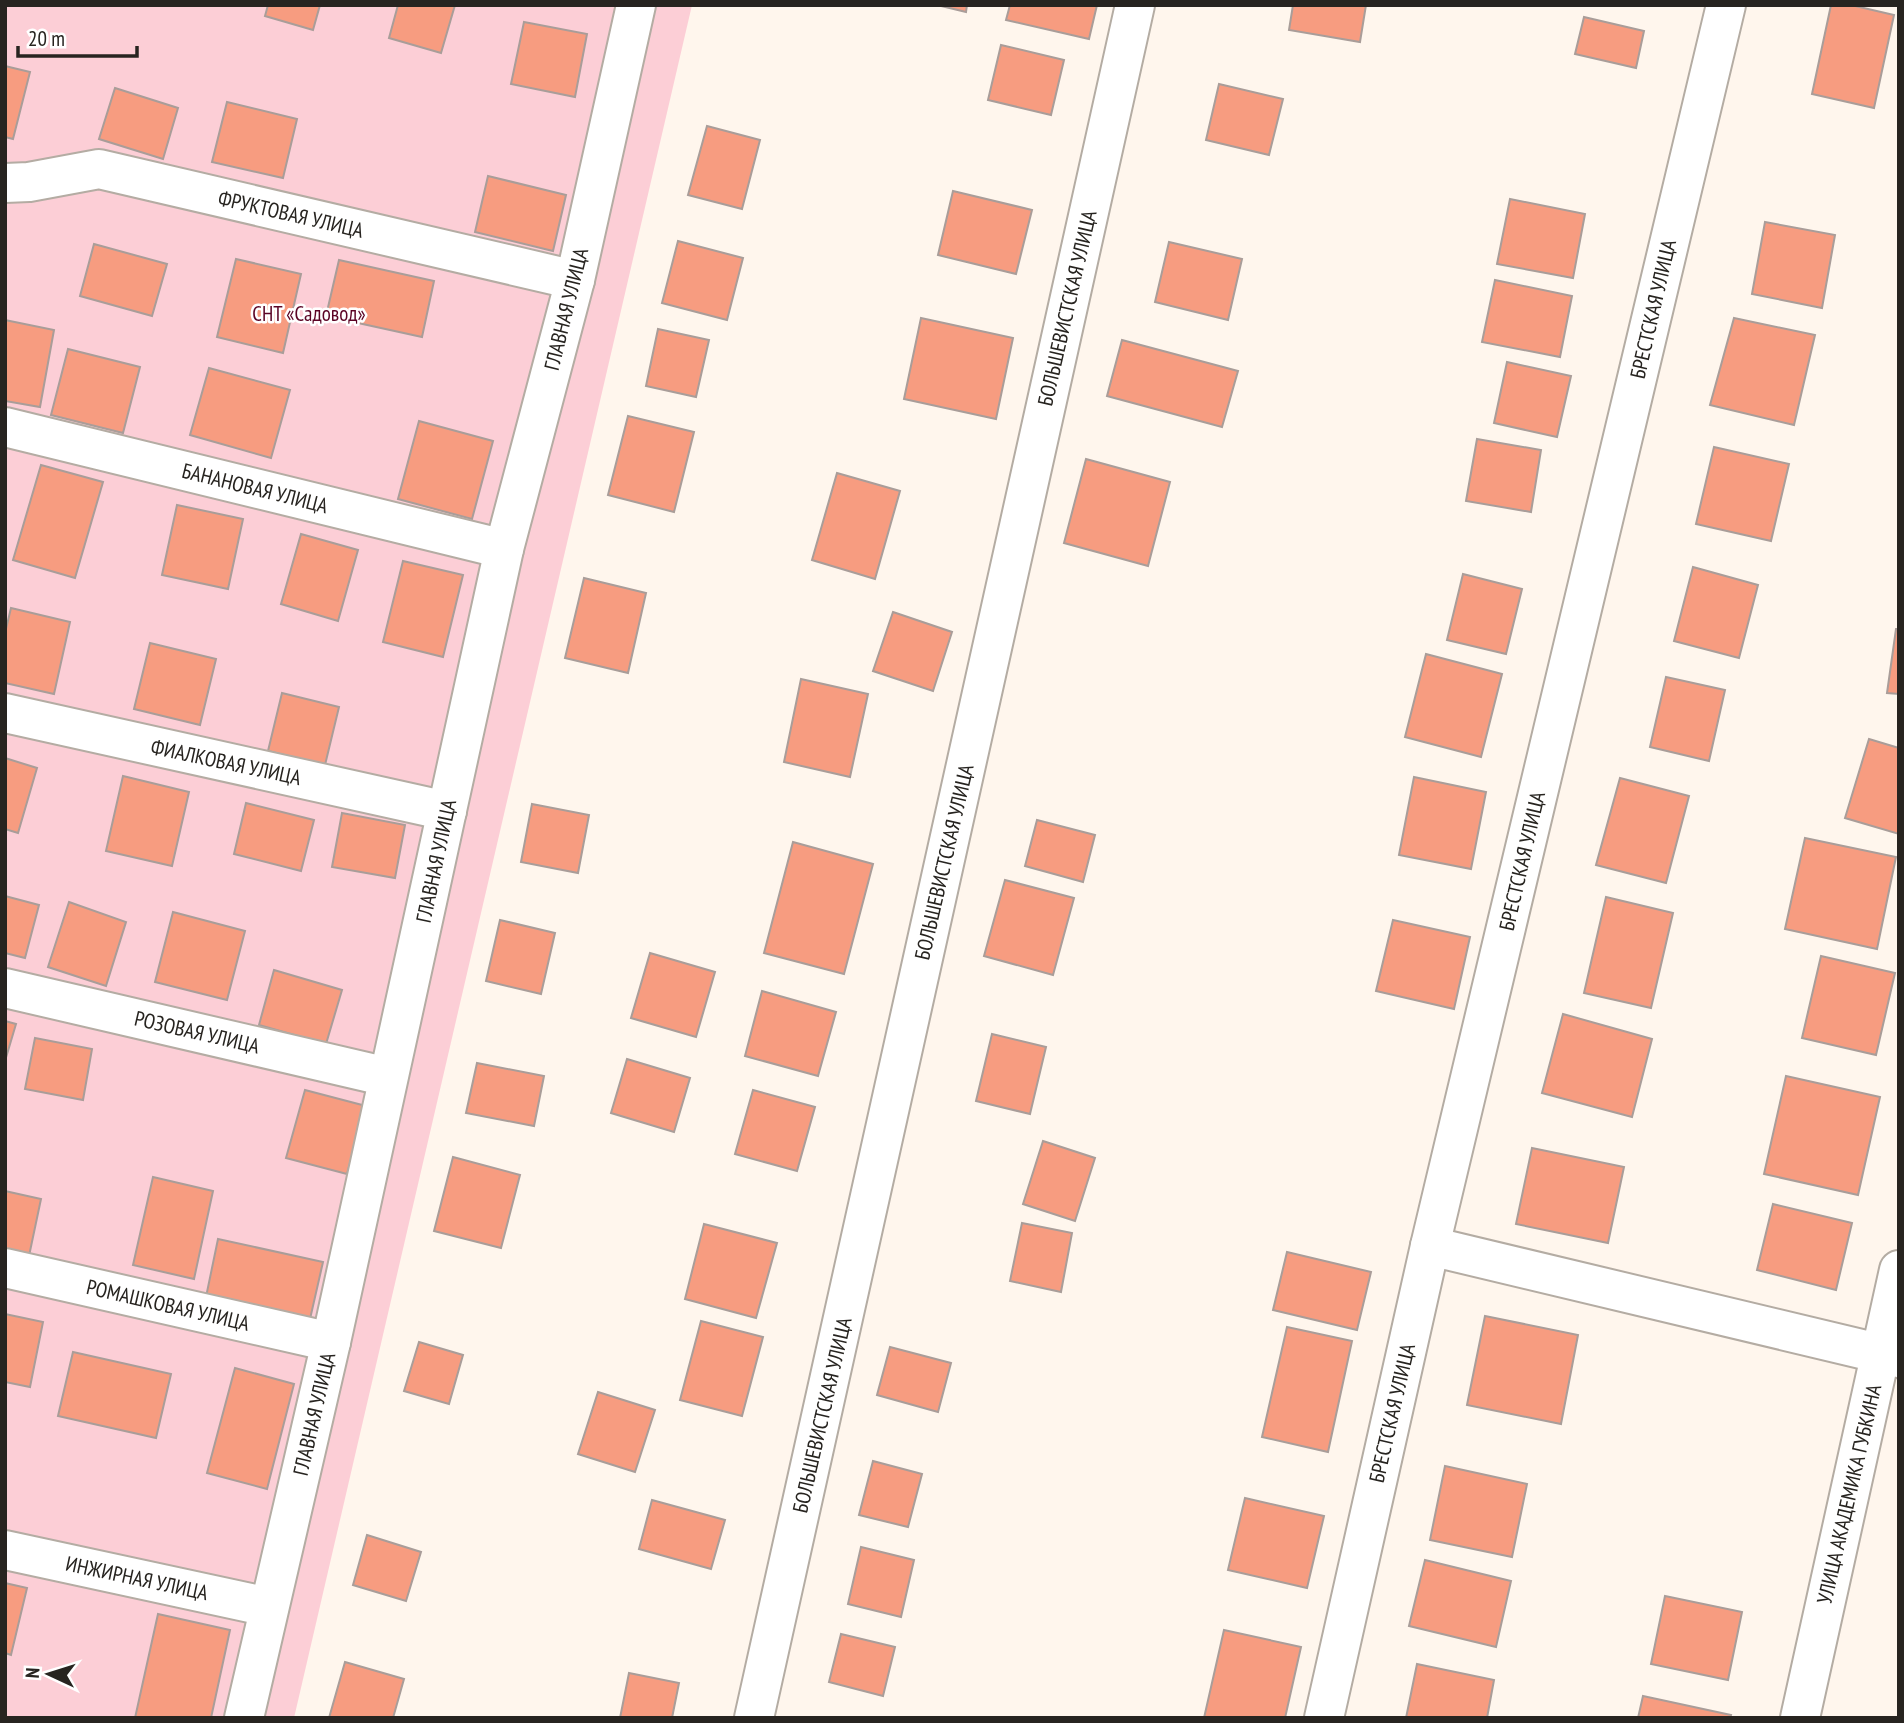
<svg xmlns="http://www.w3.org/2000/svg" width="1904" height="1723" font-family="'PT Sans Narrow',sans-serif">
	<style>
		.green { fill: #fcced6 }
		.building { fill: #f79c80; stroke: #a99d99; stroke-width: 2 }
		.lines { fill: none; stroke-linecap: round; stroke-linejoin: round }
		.minor-casing { stroke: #b4aca3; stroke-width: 42 }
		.minor { stroke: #fff; stroke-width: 38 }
		.labels { text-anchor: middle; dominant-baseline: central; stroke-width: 5; stroke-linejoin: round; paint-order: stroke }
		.street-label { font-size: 21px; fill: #272420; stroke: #fff }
		.park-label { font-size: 21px; fill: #5b0425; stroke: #fff }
	</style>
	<rect width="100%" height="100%" fill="#fff6ed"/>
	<polygon class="green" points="5,5 692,5 294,1718 5,1718"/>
	<g class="building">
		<polygon points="268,5 320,5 313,30 265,16"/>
		<polygon points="398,5 455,5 441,53 389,38"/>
		<polygon points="937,5 967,5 966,12"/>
		<polygon points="1010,5 1097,5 1089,39 1006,20"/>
		<polygon points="1293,5 1366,5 1360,42 1289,30"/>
		<polygon points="1831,5 1851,5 1894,15 1874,108 1812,94"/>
		<polygon points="1584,17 1644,31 1636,68 1575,54"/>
		<polygon points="524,22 587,34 575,97 511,84"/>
		<polygon points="1001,45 1064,60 1051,115 988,100"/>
		<polygon points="5,66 30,72 13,139 5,137"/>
		<polygon points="1219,84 1283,99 1269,155 1206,140"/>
		<polygon points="115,88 178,108 163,159 99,139"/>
		<polygon points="227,102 297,119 283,178 212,162"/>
		<polygon points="707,126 760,140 742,209 688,195"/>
		<polygon points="488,176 566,195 553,251 475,232"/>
		<polygon points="953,191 1032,210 1016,274 938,255"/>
		<polygon points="1510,199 1585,214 1573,278 1497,264"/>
		<polygon points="1765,222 1835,235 1822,308 1752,294"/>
		<polygon points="678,241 743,258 727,320 662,303"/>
		<polygon points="1169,242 1242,259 1228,320 1155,302"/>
		<polygon points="94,244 167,264 152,316 80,296"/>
		<polygon points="236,259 301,274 283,353 217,337"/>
		<polygon points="339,260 434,281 422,337 326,316"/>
		<polygon points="1495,280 1572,296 1560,357 1482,342"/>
		<polygon points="921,318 1013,338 996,419 904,399"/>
		<polygon points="1734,318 1815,335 1794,425 1710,405"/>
		<polygon points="5,320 54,330 40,407 5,401"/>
		<polygon points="658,329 709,340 696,397 646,386"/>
		<polygon points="1122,340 1238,371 1222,427 1107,396"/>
		<polygon points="68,349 140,367 123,433 51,415"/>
		<polygon points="1507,362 1571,376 1557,437 1494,423"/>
		<polygon points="209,368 290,390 271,458 190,435"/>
		<polygon points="628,416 694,432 674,512 608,495"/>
		<polygon points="419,421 493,441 472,519 398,499"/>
		<polygon points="1477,439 1541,450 1531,512 1466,501"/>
		<polygon points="1714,447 1789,464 1771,541 1696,524"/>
		<polygon points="1086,459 1170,482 1148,566 1064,543"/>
		<polygon points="41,465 103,482 75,578 13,560"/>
		<polygon points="837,473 900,491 875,579 812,560"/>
		<polygon points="177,505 243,519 228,589 162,575"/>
		<polygon points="301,534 358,550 338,621 281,604"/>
		<polygon points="403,561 463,575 443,657 383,642"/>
		<polygon points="1693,567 1758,585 1739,658 1674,641"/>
		<polygon points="1463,574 1522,589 1506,654 1447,640"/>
		<polygon points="584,578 646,593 628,673 565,658"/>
		<polygon points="11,608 70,622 54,694 5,683 5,633"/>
		<polygon points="893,612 952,632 933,691 873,671"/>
		<polygon points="1896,629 1899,629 1899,694 1887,693"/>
		<polygon points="150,643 216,659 200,725 134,709"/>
		<polygon points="1426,654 1502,674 1481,757 1405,737"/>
		<polygon points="1666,677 1725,690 1709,761 1650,747"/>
		<polygon points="801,679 868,694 850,777 784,762"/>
		<polygon points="282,693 339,707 325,765 268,751"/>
		<polygon points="1869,739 1899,748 1899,834 1845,818"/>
		<polygon points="5,758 37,768 18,833 5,829"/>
		<polygon points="123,776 189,792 172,866 106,851"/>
		<polygon points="1414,777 1486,792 1471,869 1399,855"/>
		<polygon points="1620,778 1689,796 1666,883 1596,865"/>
		<polygon points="246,803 314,820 301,871 234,854"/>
		<polygon points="532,804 589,815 578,873 521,862"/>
		<polygon points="342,813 405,825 395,878 332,867"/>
		<polygon points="1037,820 1095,835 1083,882 1025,866"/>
		<polygon points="1805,838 1896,857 1877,949 1785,929"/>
		<polygon points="793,842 873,864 844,974 764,953"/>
		<polygon points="1005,880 1074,898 1053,975 984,956"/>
		<polygon points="5,896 39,905 25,958 5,953"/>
		<polygon points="1606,897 1673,913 1651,1008 1584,993"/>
		<polygon points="69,902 126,922 106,986 48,967"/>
		<polygon points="173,912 245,931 227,1000 155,982"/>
		<polygon points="500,920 555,933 541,994 486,981"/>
		<polygon points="1393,920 1470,937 1454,1009 1376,991"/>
		<polygon points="650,953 715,972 696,1037 631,1018"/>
		<polygon points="1821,956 1895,973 1876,1055 1802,1038"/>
		<polygon points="274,970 342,990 326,1044 259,1025"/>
		<polygon points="762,991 836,1012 818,1076 745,1056"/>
		<polygon points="1563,1014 1652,1039 1632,1117 1542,1093"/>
		<polygon points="5,1021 16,1024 5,1061"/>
		<polygon points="992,1034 1046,1047 1030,1114 976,1101"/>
		<polygon points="35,1038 92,1049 83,1100 25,1089"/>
		<polygon points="627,1059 690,1078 674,1132 611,1113"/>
		<polygon points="477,1063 544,1076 534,1126 466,1113"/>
		<polygon points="1786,1076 1880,1097 1858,1195 1764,1174"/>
		<polygon points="305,1090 366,1106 347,1174 286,1158"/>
		<polygon points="753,1090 815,1107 797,1171 735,1154"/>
		<polygon points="1043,1141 1095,1158 1075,1221 1023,1204"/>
		<polygon points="1532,1148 1624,1167 1608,1243 1516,1224"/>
		<polygon points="453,1157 520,1175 501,1248 434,1231"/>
		<polygon points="153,1177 213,1191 194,1279 133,1265"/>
		<polygon points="5,1191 41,1199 29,1256 5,1251"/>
		<polygon points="1773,1204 1852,1223 1836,1290 1757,1270"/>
		<polygon points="1022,1223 1072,1233 1061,1292 1010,1281"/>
		<polygon points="704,1224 777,1243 756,1318 685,1299"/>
		<polygon points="218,1239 323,1262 310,1319 206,1297"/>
		<polygon points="1287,1252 1371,1272 1357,1330 1273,1310"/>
		<polygon points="5,1314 43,1322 30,1387 5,1382"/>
		<polygon points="1485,1316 1578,1335 1561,1424 1467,1405"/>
		<polygon points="701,1321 763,1337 742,1416 680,1400"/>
		<polygon points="1287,1327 1352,1341 1328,1452 1262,1437"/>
		<polygon points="419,1342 463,1355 449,1404 404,1391"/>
		<polygon points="890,1347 951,1363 938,1412 877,1395"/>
		<polygon points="73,1352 171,1374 156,1438 58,1416"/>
		<polygon points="235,1368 294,1384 267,1489 207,1473"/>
		<polygon points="598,1392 655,1410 635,1472 578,1454"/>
		<polygon points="873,1461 922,1474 908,1527 859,1515"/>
		<polygon points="1445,1466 1527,1484 1512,1557 1430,1540"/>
		<polygon points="1245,1498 1324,1516 1307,1588 1228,1570"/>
		<polygon points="652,1500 725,1520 711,1569 639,1549"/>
		<polygon points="367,1535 421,1552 406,1601 353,1585"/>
		<polygon points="861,1547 914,1560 901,1617 848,1604"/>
		<polygon points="1425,1560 1511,1581 1496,1647 1409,1626"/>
		<polygon points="5,1583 27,1588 11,1655 5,1653"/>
		<polygon points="1665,1596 1742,1612 1728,1680 1651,1664"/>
		<polygon points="158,1614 230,1630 211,1718 135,1718"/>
		<polygon points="1224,1630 1301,1647 1285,1718 1204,1718"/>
		<polygon points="841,1634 895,1647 883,1696 829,1682"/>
		<polygon points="345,1662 404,1679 393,1718 329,1718"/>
		<polygon points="1417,1664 1494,1680 1487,1718 1406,1718"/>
		<polygon points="629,1673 679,1683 672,1718 620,1718"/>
		<polygon points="1643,1696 1731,1715 1730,1718 1638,1718"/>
	</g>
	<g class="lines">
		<g class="minor-casing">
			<g id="minor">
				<polyline points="5,183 29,182 99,169 575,280"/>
				<polyline points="5,427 504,549"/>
				<polyline points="5,713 447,811"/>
				<polyline points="5,988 388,1077"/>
				<polyline points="1430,1246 1899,1358"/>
				<polyline points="5,1268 331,1342"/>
				<polyline points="5,1550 269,1607"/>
				<polyline points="244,1718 331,1342 504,549 575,280 636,5"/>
				<polyline points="754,1718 1135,5"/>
				<polyline points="1324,1718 1430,1246 1726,5"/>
				<polyline points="1800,1718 1899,1270"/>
			</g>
		</g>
		<use href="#minor" class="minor"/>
	</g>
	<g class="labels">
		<g class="street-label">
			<text transform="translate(291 214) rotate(13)">ФРУКТОВАЯ УЛИЦА</text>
			<text transform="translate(1067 308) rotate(-77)">БОЛЬШЕВИСТСКАЯ УЛИЦА</text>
			<text transform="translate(566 309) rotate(-76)">ГЛАВНАЯ УЛИЦА</text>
			<text transform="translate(1653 309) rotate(-77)">БРЕСТСКАЯ УЛИЦА</text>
			<text transform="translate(255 488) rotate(14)">БАНАНОВАЯ УЛИЦА</text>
			<text transform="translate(226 762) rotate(12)">ФИАЛКОВАЯ УЛИЦА</text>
			<text transform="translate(436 861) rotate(-78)">ГЛАВНАЯ УЛИЦА</text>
			<text transform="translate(1522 861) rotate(-77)">БРЕСТСКАЯ УЛИЦА</text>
			<text transform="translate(944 862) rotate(-77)">БОЛЬШЕВИСТСКАЯ УЛИЦА</text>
			<text transform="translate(197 1032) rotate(13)">РОЗОВАЯ УЛИЦА</text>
			<text transform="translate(168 1305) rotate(13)">РОМАШКОВАЯ УЛИЦА</text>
			<text transform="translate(1392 1413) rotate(-77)">БРЕСТСКАЯ УЛИЦА</text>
			<text transform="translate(314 1414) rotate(-77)">ГЛАВНАЯ УЛИЦА</text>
			<text transform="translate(822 1415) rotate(-77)">БОЛЬШЕВИСТСКАЯ УЛИЦА</text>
			<text transform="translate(1849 1494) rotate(-77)">УЛИЦА АКАДЕМИКА ГУБКИНА</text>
			<text transform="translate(137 1578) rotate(12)">ИНЖИРНАЯ УЛИЦА</text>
		</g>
		<g class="park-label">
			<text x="309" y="313">СНТ «Садовод»</text>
		</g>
	</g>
	<rect width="1904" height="1723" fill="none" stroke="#272420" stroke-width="14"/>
	<g transform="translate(49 1674) rotate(274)" stroke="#ffffff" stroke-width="5" paint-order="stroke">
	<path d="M0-5L12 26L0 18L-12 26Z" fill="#272420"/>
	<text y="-10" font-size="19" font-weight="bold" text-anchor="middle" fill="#272420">N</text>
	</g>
	<path d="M18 46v10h119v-10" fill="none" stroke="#272420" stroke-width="3.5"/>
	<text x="28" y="46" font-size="21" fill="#272420" stroke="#ffffff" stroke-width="5" paint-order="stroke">20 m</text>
</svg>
